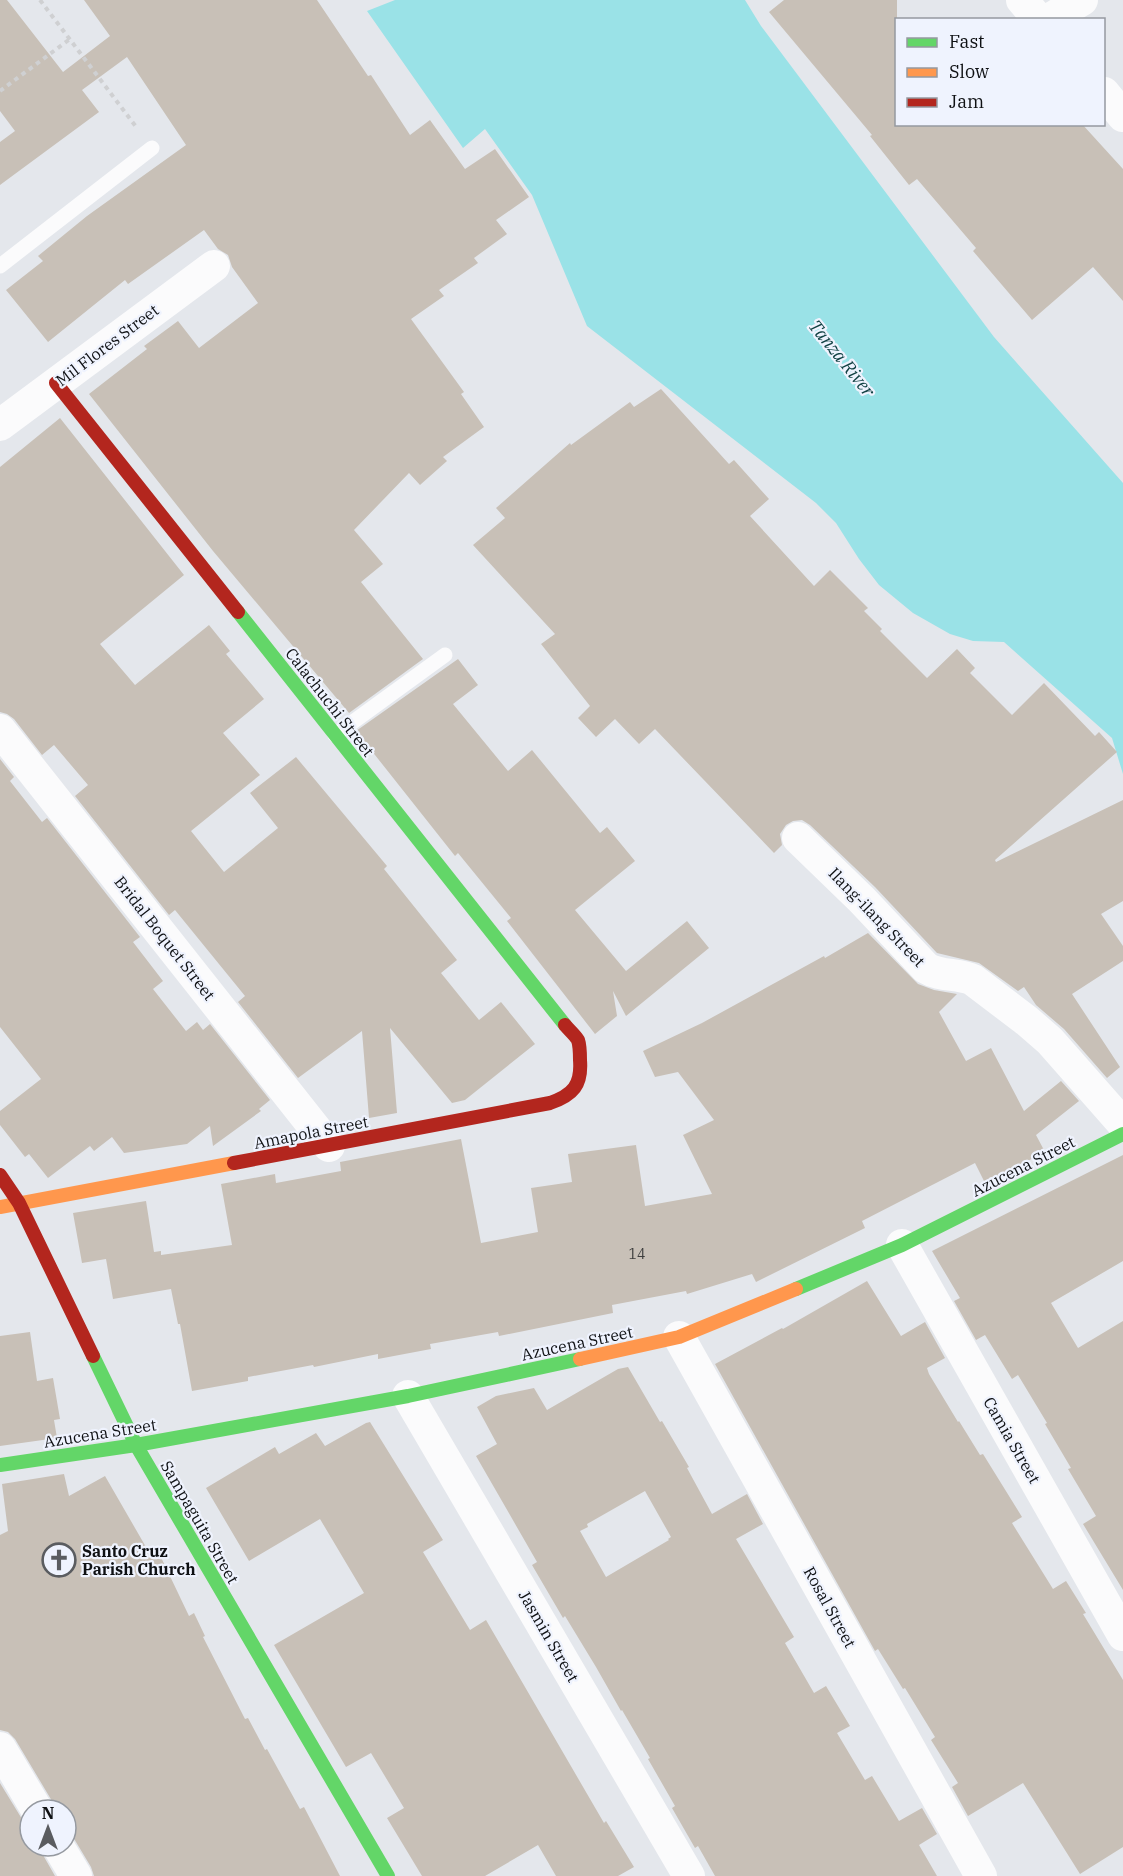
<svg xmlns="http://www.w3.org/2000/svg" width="1123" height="1876" font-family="'IBM Plex Serif',serif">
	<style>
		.water { fill: #9ae2e7 }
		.building { fill: #c8c0b7; fill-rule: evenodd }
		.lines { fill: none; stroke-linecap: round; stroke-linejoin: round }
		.path { stroke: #cfd0d2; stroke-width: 4; stroke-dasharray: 4.5 4.5; stroke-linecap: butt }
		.lane { stroke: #fbfbfc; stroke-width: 15 }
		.street { stroke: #fbfbfc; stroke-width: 32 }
		.fast { stroke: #63d668; stroke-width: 14 }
		.slow { stroke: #ff974d; stroke-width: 14 }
		.jam { stroke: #b3261e; stroke-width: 14 }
		.labels { text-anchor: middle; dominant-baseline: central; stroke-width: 4.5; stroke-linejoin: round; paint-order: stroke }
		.number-label { font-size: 14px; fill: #3d3d3d }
		.street-label { font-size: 16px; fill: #0f1114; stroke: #eff3fe }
		.poi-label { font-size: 16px; font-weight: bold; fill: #0f1114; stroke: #eff3fe; text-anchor: start }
		.water-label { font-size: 18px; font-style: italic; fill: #114143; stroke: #eff3fe }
	</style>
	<rect width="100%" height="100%" fill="#e4e7ec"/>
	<polygon class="water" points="395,0 745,0 761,26 994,337 1123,483 1123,774 1112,738 1004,642 973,641 950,634 913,613 879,585 859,559 836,523 816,503 587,326 532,195 485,129 463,148 367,11"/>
	<g class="building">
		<polygon points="0,0 7,0 63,72 110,36 84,0 317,0 368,76 371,75 410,135 430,120 465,169 495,149 529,197 496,220 507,234 474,258 478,263 439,290 444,296 411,319 464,392 461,394 484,427 443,457 447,461 420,485 409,473 354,530 383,564 361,582 423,659 349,713 213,551 89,394 147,349 144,346 178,321 199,348 258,303 232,267 228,255 218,249 204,230 128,284 125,280 48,342 6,290 43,261 38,256 87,216 186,145 127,57 82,90 99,112 0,185 0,142 15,131 0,111"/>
		<polygon points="784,0 897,0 897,124 1082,124 1123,169 1123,301 1093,267 1032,320 973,251 976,248 917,179 909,185 870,136 872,135 769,12"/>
		<polygon points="661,389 729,464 734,460 769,499 750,516 814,586 830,570 868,608 864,611 882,629 880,631 927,678 957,649 975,668 970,673 1012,715 1044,683 1095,736 1099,732 1117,752 995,860 996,862 1123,800 1123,901 1101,914 1123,946 1123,961 1072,994 1120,1067 1107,1078 1064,1029 1036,1005 1024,987 1018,991 979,963 937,953 875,887 810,825 802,820 793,821 786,825 780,834 782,845 774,853 655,729 639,744 615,719 596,737 578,718 590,706 541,644 555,634 473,545 505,518 496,508 570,443 571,445 630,402 634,407"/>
		<polygon points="60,418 184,575 100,644 135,685 209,625 230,651 226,654 264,699 223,733 260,775 191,831 224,872 278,828 250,793 296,757 387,866 384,869 457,960 441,973 479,1020 501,1002 535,1044 465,1100 452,1103 390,1028 397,1113 369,1118 362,1031 298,1078 238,1002 245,996 175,910 169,915 75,796 88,785 54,745 42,755 14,719 7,714 0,712 0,467"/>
		<polygon points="458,659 478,685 453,704 508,771 532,750 600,833 607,827 635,861 575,910 626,971 687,921 709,948 626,1016 613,991 617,1016 595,1034 507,921 511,918 458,853 455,856 356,731"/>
		<polygon points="0,759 14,777 10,781 42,822 47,818 140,937 133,942 163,981 153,989 186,1031 197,1022 203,1030 210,1024 270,1100 259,1109 261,1111 213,1146 210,1126 187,1144 124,1153 112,1137 94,1151 90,1146 48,1178 29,1154 25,1157 0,1125 0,1111 41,1079 0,1027"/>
		<polygon points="868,933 918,984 934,990 957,994 939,1012 966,1061 991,1048 1024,1111 1061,1081 1079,1101 1036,1135 1045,1152 985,1183 975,1163 862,1221 865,1228 756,1282 752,1274 687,1294 686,1291 612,1305 613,1313 499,1336 498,1332 430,1344 431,1349 378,1359 378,1354 314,1367 313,1365 248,1377 248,1381 192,1391 180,1324 178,1324 171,1289 113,1299 106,1259 82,1263 73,1213 146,1201 154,1252 161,1251 161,1255 232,1245 221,1184 275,1174 276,1183 341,1171 340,1162 461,1139 481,1243 538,1232 531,1188 572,1182 568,1154 636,1145 645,1206 712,1194 683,1135 714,1120 678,1072 655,1077 643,1051 702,1023 824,956 825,958"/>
		<polygon points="1123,1155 1123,1261 1051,1303 1078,1348 1123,1321 1123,1590 1083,1524 1096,1516 1068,1469 1071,1468 1045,1424 1047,1423 1018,1375 1012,1379 985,1335 976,1340 954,1301 960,1298 932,1251"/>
		<polygon points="867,1281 901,1336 925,1322 945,1358 927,1368 929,1374 958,1422 959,1421 980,1455 983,1454 1022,1517 1012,1523 1053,1589 1066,1581 1086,1613 1083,1614 1123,1680 1123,1847 1080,1874 1023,1783 968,1816 952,1787 958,1783 931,1740 935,1737 905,1688 903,1689 878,1649 875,1651 715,1364 782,1328 783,1329"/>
		<polygon points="30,1332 37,1381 53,1378 60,1419 54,1420 57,1438 0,1446 0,1336"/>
		<path d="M 628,1367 L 660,1422 L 662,1421 L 689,1467 L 687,1468 L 712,1514 L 747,1494 L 763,1524 L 736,1539 L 794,1637 L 785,1643 L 814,1693 L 826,1686 L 850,1726 L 837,1733 L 865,1780 L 872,1776 L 899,1821 L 922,1808 L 937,1834 L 919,1845 L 937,1876 L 715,1876 L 698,1846 L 695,1848 L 672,1808 L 675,1806 L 648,1759 L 650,1758 L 622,1710 L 621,1711 L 596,1667 L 565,1616 L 563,1618 L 532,1565 L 537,1562 L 476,1456 L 497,1444 L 477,1407 L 496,1396 L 534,1388 L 547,1410 L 618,1369 ZM 645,1491 L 671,1537 L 668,1539 L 669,1540 L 606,1577 L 580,1531 L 588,1527 L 587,1524 Z"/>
		<polygon points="370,1422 443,1540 423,1552 470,1630 486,1620 604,1823 606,1821 634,1867 618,1876 556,1876 538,1845 485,1876 422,1876 387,1818 404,1808 371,1753 346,1767 274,1645 364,1593 320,1519 249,1561 206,1488 275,1447 279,1454 316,1433 325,1446 366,1423"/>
		<polygon points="64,1474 69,1496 105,1476 150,1554 158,1551 189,1616 194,1613 205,1636 203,1637 245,1719 248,1718 265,1750 267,1749 300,1809 304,1807 340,1876 94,1876 91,1867 73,1837 66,1830 66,1810 55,1810 52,1801 15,1739 8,1732 0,1730 0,1535 8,1531 2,1484"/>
		<polygon points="0,1783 22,1819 30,1826 30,1846 40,1846 43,1855 55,1876 0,1876"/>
	</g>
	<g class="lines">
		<g class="path">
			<polyline points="40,0 137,128"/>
			<polyline points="0,91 70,39"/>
		</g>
		<g class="lane">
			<polyline points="0,266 152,148"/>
			<polyline points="335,735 445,655"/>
		</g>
		<g class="street">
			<polyline points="1022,0 1039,20"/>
			<polyline points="1048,20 1082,0"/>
			<polyline points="1104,93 1123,116"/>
			<polyline points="0,425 214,266"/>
			<polyline points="0,730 329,1146"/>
			<path d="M 798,838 L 862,900 L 926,968 C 941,977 958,973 973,980 L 1027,1021 L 1050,1041 L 1123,1124"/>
			<polyline points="902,1245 1123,1635"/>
			<polyline points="679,1337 981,1876"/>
			<polyline points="408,1396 689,1876"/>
			<polyline points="0,1748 37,1810"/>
			<polyline points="58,1846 76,1876"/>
		</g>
		<g class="fast">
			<polyline points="238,612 565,1025"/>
			<polyline points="796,1289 902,1245 1123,1134"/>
			<polyline points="93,1356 136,1445 388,1876"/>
			<polyline points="0,1465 136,1445 408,1396 580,1359"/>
		</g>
		<g class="slow">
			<polyline points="0,1207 234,1163"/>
			<polyline points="580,1359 679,1337 796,1289"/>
		</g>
		<g class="jam">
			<polyline points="56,383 238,612"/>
			<path d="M 234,1163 L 550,1103 C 573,1095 582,1085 580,1060 C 580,1054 580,1046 578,1040 C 575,1035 569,1030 565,1025"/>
			<polyline points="0,1175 19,1203 93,1356"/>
		</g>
	</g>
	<defs>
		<g id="church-ring" transform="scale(1.725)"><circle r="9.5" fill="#eff3fe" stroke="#5a5c60" stroke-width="1.5"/><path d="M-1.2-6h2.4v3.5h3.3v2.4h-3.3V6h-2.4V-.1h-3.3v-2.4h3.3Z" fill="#5a5c60"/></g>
	</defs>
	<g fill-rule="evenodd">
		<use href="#church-ring" x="59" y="1560"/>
	</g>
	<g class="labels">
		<g class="number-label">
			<text x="637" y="1254">14</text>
		</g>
		<g class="street-label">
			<text transform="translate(107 345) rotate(-37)">Mil Flores Street</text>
			<text transform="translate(330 702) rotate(52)">Calachuchi Street</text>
			<text transform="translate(877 917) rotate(46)">Ilang-ilang Street</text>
			<text transform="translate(165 938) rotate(52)">Bridal Boquet Street</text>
			<text transform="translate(311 1132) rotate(-11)">Amapola Street</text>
			<text transform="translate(1023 1166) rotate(-27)">Azucena Street</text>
			<text transform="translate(577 1343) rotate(-12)">Azucena Street</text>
			<text transform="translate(100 1433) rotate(-9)">Azucena Street</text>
			<text transform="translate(1012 1440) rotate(60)">Camia Street</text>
			<text transform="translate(200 1522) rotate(60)">Sampaguita Street</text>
			<text transform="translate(830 1607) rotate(61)">Rosal Street</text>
			<text transform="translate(549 1636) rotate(60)">Jasmin Street</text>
		</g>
		<g class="poi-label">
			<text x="82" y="1551">Santo Cruz<tspan x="82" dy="18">Parish Church</tspan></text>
		</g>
		<g class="water-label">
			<text transform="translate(842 358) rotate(51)">Tanza River</text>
		</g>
	</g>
	<rect x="895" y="18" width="210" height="108" fill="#eff3fe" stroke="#9599a0" stroke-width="1.5"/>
	<rect x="907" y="38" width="30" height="9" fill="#63d668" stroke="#9599a0" stroke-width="1.5"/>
	<text x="949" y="48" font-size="18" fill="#0f1114">Fast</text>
	<rect x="907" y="68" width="30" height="9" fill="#ff974d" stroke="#9599a0" stroke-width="1.5"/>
	<text x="949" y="78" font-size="18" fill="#0f1114">Slow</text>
	<rect x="907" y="98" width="30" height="9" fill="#b3261e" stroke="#9599a0" stroke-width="1.5"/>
	<text x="949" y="108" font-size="18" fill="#0f1114">Jam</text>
	<g transform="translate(48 1828)"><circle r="28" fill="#eff3fe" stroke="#9599a0" stroke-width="1.5"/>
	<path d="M0-4.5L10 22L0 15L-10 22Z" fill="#5a5c60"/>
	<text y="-9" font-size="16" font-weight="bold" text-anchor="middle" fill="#0f1114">N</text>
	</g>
</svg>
